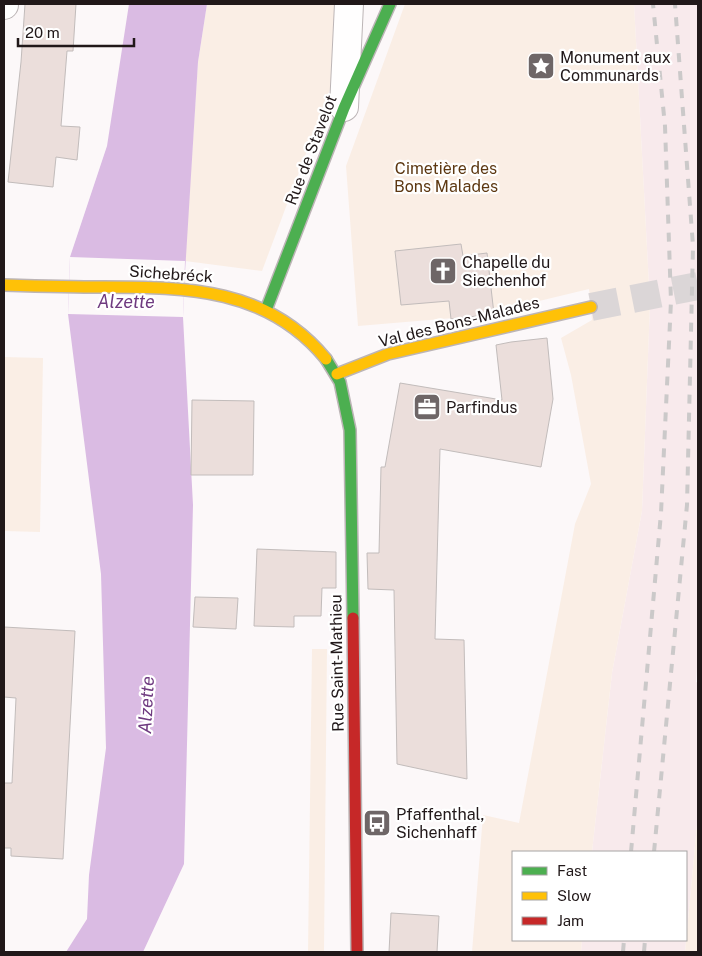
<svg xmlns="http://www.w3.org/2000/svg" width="702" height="956" font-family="'Public Sans',sans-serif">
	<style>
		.built { fill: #f8eaec }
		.green { fill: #faeee5 }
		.water { fill: #dabbe3 }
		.pier { fill: #fcf8f9 }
		.building { fill: #ebdedb; stroke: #c2bcbb }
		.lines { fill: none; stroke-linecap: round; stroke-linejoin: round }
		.secondary-tunnel { stroke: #dbd6d7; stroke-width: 28; stroke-dasharray: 28 14; stroke-linecap: butt }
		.street-casing { stroke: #bcb5b6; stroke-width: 30 }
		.fast-casing { stroke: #bcb5b6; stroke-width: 14 }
		.slow-casing { stroke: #bcb5b6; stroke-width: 14 }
		.jam-casing { stroke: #bcb5b6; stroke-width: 14 }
		.street { stroke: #fffefe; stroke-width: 28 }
		.fast { stroke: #4caf50; stroke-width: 11 }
		.slow { stroke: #ffc107; stroke-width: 11 }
		.jam { stroke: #c62828; stroke-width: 11 }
		.rail { stroke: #cbc9c9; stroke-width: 4; stroke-dasharray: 9 9; stroke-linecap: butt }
		.labels { text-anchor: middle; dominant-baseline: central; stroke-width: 4.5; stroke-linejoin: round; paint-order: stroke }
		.poi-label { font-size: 16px; fill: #211819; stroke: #fff; text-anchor: start }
		.street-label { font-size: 16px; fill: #211819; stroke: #fff }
		.park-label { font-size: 16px; fill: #5d3812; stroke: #fff }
		.water-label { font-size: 18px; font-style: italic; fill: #6f3b80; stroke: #fff }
	</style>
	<rect width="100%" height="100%" fill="#fcf8f9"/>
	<polygon class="built" points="634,4 698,4 698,652 696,682 698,683 698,814 685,952 581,952 582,940 686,940 686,852 592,852 612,673 642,511 650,304"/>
	<g class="green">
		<polygon points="207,4 362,4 262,271 185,261 198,62"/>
		<polygon points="405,4 634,4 650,304 642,511 612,673 592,852 513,852 513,940 582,940 581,952 472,952 483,815 519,823 575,524 591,484 571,375 561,338 592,320 589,289 477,316 358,326 346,166"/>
		<polygon points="4,357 43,358 40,532 4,531"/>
		<polygon points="312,649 327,649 324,952 308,952"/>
		<polygon points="698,814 698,952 685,952"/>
	</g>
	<polygon class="water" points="129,4 207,4 198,62 184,289 183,317 193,505 184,864 143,952 66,952 87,919 89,875 106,748 101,574 68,314 70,257 107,146"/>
	<polygon class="pier" points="70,257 185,261 183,317 68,314"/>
	<g class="building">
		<polygon points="25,4 76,4 73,51 67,51 61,126 80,127 77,160 56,157 53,187 8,182 21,62"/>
		<polygon points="461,244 463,256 487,253 494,314 451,319 449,301 401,305 395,251"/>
		<polygon points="547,338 553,399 541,467 440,449 435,639 464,640 467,779 397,764 394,590 368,589 367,553 379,553 381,467 385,467 400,383 502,400 496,345 511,342"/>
		<polygon points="192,400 254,401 253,475 191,475"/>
		<polygon points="257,549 336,552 336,588 322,588 321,616 294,616 294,627 254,626"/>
		<polygon points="195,597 238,598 236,629 193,627"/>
		<polygon points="4,627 75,631 63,859 11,856 11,848 4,848 4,783 12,783 16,698 4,697"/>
		<polygon points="391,913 439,916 437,952 389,952"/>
	</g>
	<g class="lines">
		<polyline class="secondary-tunnel" points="591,307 698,286"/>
		<g class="street-casing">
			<g id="street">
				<polyline points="4,5 4,4"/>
				<polyline points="344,107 349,4"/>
			</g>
		</g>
		<g class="fast-casing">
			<g id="fast">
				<polyline points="266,310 344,108 390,4"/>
				<polyline points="326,359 340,382 350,430 353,618"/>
			</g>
		</g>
		<g class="slow-casing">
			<g id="slow">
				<path d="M 4,285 C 37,286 70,287 103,287 C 187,287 268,288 326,359"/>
				<polyline points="337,374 388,354 591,307"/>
			</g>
		</g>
		<g class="jam-casing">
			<polyline id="jam" points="353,618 357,952"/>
		</g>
		<use href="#street" class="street"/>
		<use href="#fast" class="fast"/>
		<use href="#slow" class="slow"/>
		<use href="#jam" class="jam"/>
		<g class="rail">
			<polyline points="631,852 661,513 671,301 665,126 653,4"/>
			<polyline points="654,852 687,505 693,246 675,4"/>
			<polyline points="623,952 624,940"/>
			<polyline points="644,952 645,940"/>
		</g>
	</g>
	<defs>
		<g id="sight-square" transform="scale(1.4375)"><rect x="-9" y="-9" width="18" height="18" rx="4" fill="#6e6667" stroke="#fff"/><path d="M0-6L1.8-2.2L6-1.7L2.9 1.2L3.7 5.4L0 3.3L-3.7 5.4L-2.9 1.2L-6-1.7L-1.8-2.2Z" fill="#fff"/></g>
		<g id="church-square" transform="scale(1.4375)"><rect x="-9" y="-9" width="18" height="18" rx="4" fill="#6e6667" stroke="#fff"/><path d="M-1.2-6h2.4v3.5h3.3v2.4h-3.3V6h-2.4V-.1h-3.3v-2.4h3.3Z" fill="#fff"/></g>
		<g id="office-square" transform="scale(1.4375)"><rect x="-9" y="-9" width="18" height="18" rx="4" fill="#6e6667" stroke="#fff"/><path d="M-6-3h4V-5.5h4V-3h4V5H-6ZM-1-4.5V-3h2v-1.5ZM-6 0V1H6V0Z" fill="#fff"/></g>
		<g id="bus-square" transform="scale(1.4375)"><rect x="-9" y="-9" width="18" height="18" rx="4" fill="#6e6667" stroke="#fff"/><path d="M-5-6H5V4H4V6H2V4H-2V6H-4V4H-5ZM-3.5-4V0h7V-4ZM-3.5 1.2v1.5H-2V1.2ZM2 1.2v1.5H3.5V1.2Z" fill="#fff"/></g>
	</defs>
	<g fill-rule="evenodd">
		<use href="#sight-square" x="541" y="66"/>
		<use href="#church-square" x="443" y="271"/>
		<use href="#office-square" x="427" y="407"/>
		<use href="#bus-square" x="377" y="823"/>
	</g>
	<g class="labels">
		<g class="poi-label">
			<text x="560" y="57">Monument aux<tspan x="560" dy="18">Communards</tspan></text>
			<text x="462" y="262">Chapelle du<tspan x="462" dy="18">Siechenhof</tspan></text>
			<text x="446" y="407">Parfindus</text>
			<text x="396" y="814">Pfaffenthal,<tspan x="396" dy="18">Sichenhaff</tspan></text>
		</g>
		<g class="street-label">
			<text transform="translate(311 150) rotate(-69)">Rue de Stavelot</text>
			<text transform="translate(171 274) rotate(4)">Sichebréck</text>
			<text transform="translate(459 322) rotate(-14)">Val des Bons-Malades</text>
			<text transform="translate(337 663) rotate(-91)">Rue Saint-Mathieu</text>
		</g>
		<g class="park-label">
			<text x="446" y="168">Cimetière des<tspan x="446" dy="18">Bons Malades</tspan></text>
		</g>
		<g class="water-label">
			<text x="126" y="301">Alzette</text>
			<text transform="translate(146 705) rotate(-87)">Alzette</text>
		</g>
	</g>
	<rect width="702" height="956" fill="none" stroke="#211819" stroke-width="10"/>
	<rect x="512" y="851" width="175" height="90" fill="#ffffff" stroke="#a6a3a3"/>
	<rect x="522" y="867" width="25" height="8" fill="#4caf50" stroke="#a6a3a3"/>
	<text x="557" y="876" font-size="15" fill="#211819">Fast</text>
	<rect x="522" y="892" width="25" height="8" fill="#ffc107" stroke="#a6a3a3"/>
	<text x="557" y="901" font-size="15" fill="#211819">Slow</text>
	<rect x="522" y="917" width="25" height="8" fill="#c62828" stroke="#a6a3a3"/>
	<text x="557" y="926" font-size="15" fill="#211819">Jam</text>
	<path d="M18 38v8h116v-8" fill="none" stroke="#211819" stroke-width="2.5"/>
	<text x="25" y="38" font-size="15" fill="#211819" stroke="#ffffff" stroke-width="4" paint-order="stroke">20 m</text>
</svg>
